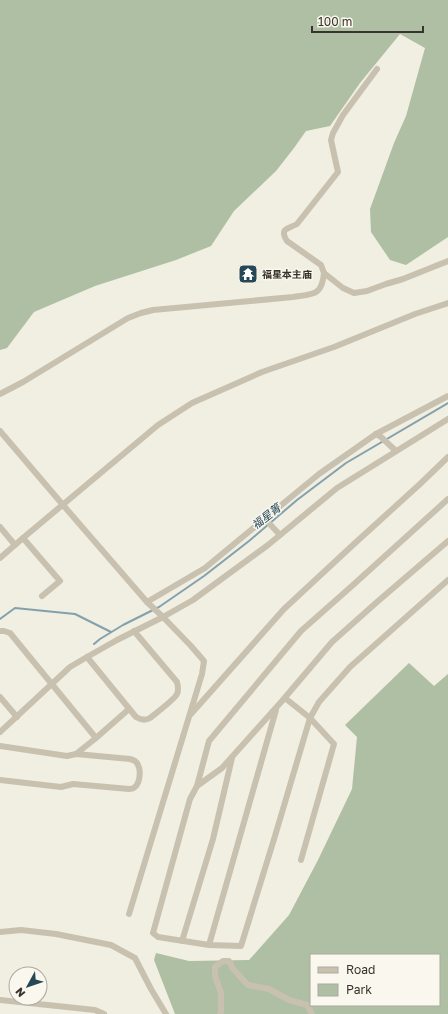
<svg xmlns="http://www.w3.org/2000/svg" width="448" height="1014" font-family="'Golos Text','Noto Sans SC',sans-serif">
	<style>
		.green { fill: #afbfa3; fill-rule: evenodd }
		.lines { fill: none; stroke-linecap: round; stroke-linejoin: round }
		.stream { stroke: #83a1ac; stroke-width: 2 }
		.street { stroke: #c9c1af; stroke-width: 6 }
		.labels { text-anchor: middle; dominant-baseline: central; stroke-width: 3; stroke-linejoin: round; paint-order: stroke }
		.poi-label { font-size: 10px; font-weight: bold; fill: #38332c; stroke: #f9f7ee; text-anchor: start }
		.water-label { font-size: 11px; font-style: italic; fill: #254756; stroke: #f9f7ee }
	</style>
	<rect width="100%" height="100%" fill="#f1eee2"/>
	<g class="green">
		<polygon points="0,0 448,0 448,237 406,265 390,260 371,232 370,209 394,143 406,116 425,48 400,34 360,83 330,126 306,131 294,148 276,171 234,211 211,246 176,260 95,286 34,312 7,348 0,350"/>
		<path d="M 409,663 L 434,686 L 448,674 L 448,1014 L 175,1014 L 154,960 L 156,953 L 189,961 L 249,960 L 289,915 L 318,860 L 352,789 L 357,737 L 345,725 ZM 311,955 L 439,955 L 439,1005 L 311,1005 Z"/>
	</g>
	<g class="lines">
		<g class="stream">
			<polyline points="0,619 15,608 75,614 111,632"/>
			<polyline points="94,644 100,639 123,625 159,607 204,576 249,541 297,500 346,463 448,403"/>
		</g>
		<g class="street">
			<path d="M 377,69 L 343,115 L 333,133 L 331,140 L 338,172 L 297,224 C 288,229 279,228 287,241 L 321,265 L 324,273 L 343,288 L 354,293 L 367,291 L 386,284 L 403,279 L 448,261"/>
			<path d="M 0,394 L 23,382 L 128,318 L 141,313 L 153,310 L 293,297 C 313,294 322,296 324,273"/>
			<polyline points="0,431 63,505 147,602 163,617 191,646 204,661 202,674 129,914"/>
			<polyline points="376,434 381,437 396,451"/>
			<polyline points="264,519 266,520 280,535"/>
			<polyline points="0,527 15,545"/>
			<polyline points="23,538 60,581 42,596"/>
			<polyline points="0,558 23,538 158,425 192,403 262,372 334,347 415,314 448,303"/>
			<polyline points="147,602 205,568 319,474 376,434 448,396"/>
			<polyline points="0,631 4,631 10,633 96,738 76,754"/>
			<path d="M 87,657 L 136,717 C 141,720 145,721 150,718 C 156,713 174,700 177,694 C 179,690 178,686 177,682 L 134,631"/>
			<polyline points="0,697 17,717"/>
			<polyline points="285,698 310,718 275,836 241,946 209,945 158,937 153,933 190,799 197,786 222,768 282,701 332,642 377,602 448,541"/>
			<polyline points="191,714 284,609 354,544 420,484 448,457"/>
			<polyline points="0,732 70,667 87,657 117,640 163,617 193,600 268,545 337,488 448,419"/>
			<polyline points="96,738 129,709"/>
			<path d="M 0,746 L 67,756 L 76,754 L 130,759 C 134,760 137,762 138,765 C 141,770 140,783 135,787 C 133,789 132,789 129,789 L 73,784 L 61,787 L 0,780"/>
			<polyline points="197,786 209,741 301,631 353,585 448,499"/>
			<polyline points="301,860 334,744 310,718 319,702 350,667 448,580"/>
			<polyline points="0,932 21,930 56,934 111,945 135,958 151,989 166,1014"/>
			<polyline points="182,941 213,839 232,758"/>
			<polyline points="209,945 276,710"/>
			<polyline points="0,1000 95,1010 104,1014"/>
			<polyline points="220,1014 221,1012 221,993 215,976 215,967 223,961 229,961 233,969 248,985 269,989 289,1000 307,1005 312,1014"/>
		</g>
	</g>
	<defs>
		<g id="temple-square" transform="scale(1)"><rect x="-9" y="-9" width="18" height="18" rx="4" fill="#254756" stroke="#f9f7ee"/><path d="M0-6L5-2H3V0L6.5 2.5H4V6H1.5V3h-3V6H-4V2.5H-6.5L-3 0V-2H-5Z" fill="#fff"/></g>
	</defs>
	<g fill-rule="evenodd">
		<use href="#temple-square" x="248" y="274"/>
	</g>
	<g class="labels">
		<g class="poi-label">
			<text x="262" y="274">福星本主庙</text>
		</g>
		<g class="water-label">
			<text transform="translate(266 516) rotate(-38)">福星箐</text>
		</g>
	</g>
	<rect x="310" y="954" width="130" height="52" fill="#f9f7ee" stroke="#aca9a0"/>
	<rect x="318" y="967" width="20" height="6" fill="#c9c1af" stroke="#aca9a0"/>
	<text x="346" y="974" font-size="12" fill="#38332c">Road</text>
	<rect x="318" y="984" width="20" height="12" fill="#afbfa3" stroke="#aca9a0"/>
	<text x="346" y="994" font-size="12" fill="#38332c">Park</text>
	<g transform="translate(28 986) rotate(230)"><circle r="19" fill="#f9f7ee" stroke="#aca9a0"/>
	<path d="M0-3L7 15L0 10L-7 15Z" fill="#254756"/>
	<text y="-6" font-size="11" font-weight="bold" text-anchor="middle" fill="#38332c">N</text>
	</g>
	<path d="M312 26v6h111v-6" fill="none" stroke="#38332c" stroke-width="2"/>
	<text x="318" y="26" font-size="12" fill="#38332c" stroke="#f9f7ee" stroke-width="3" paint-order="stroke">100 m</text>
</svg>
